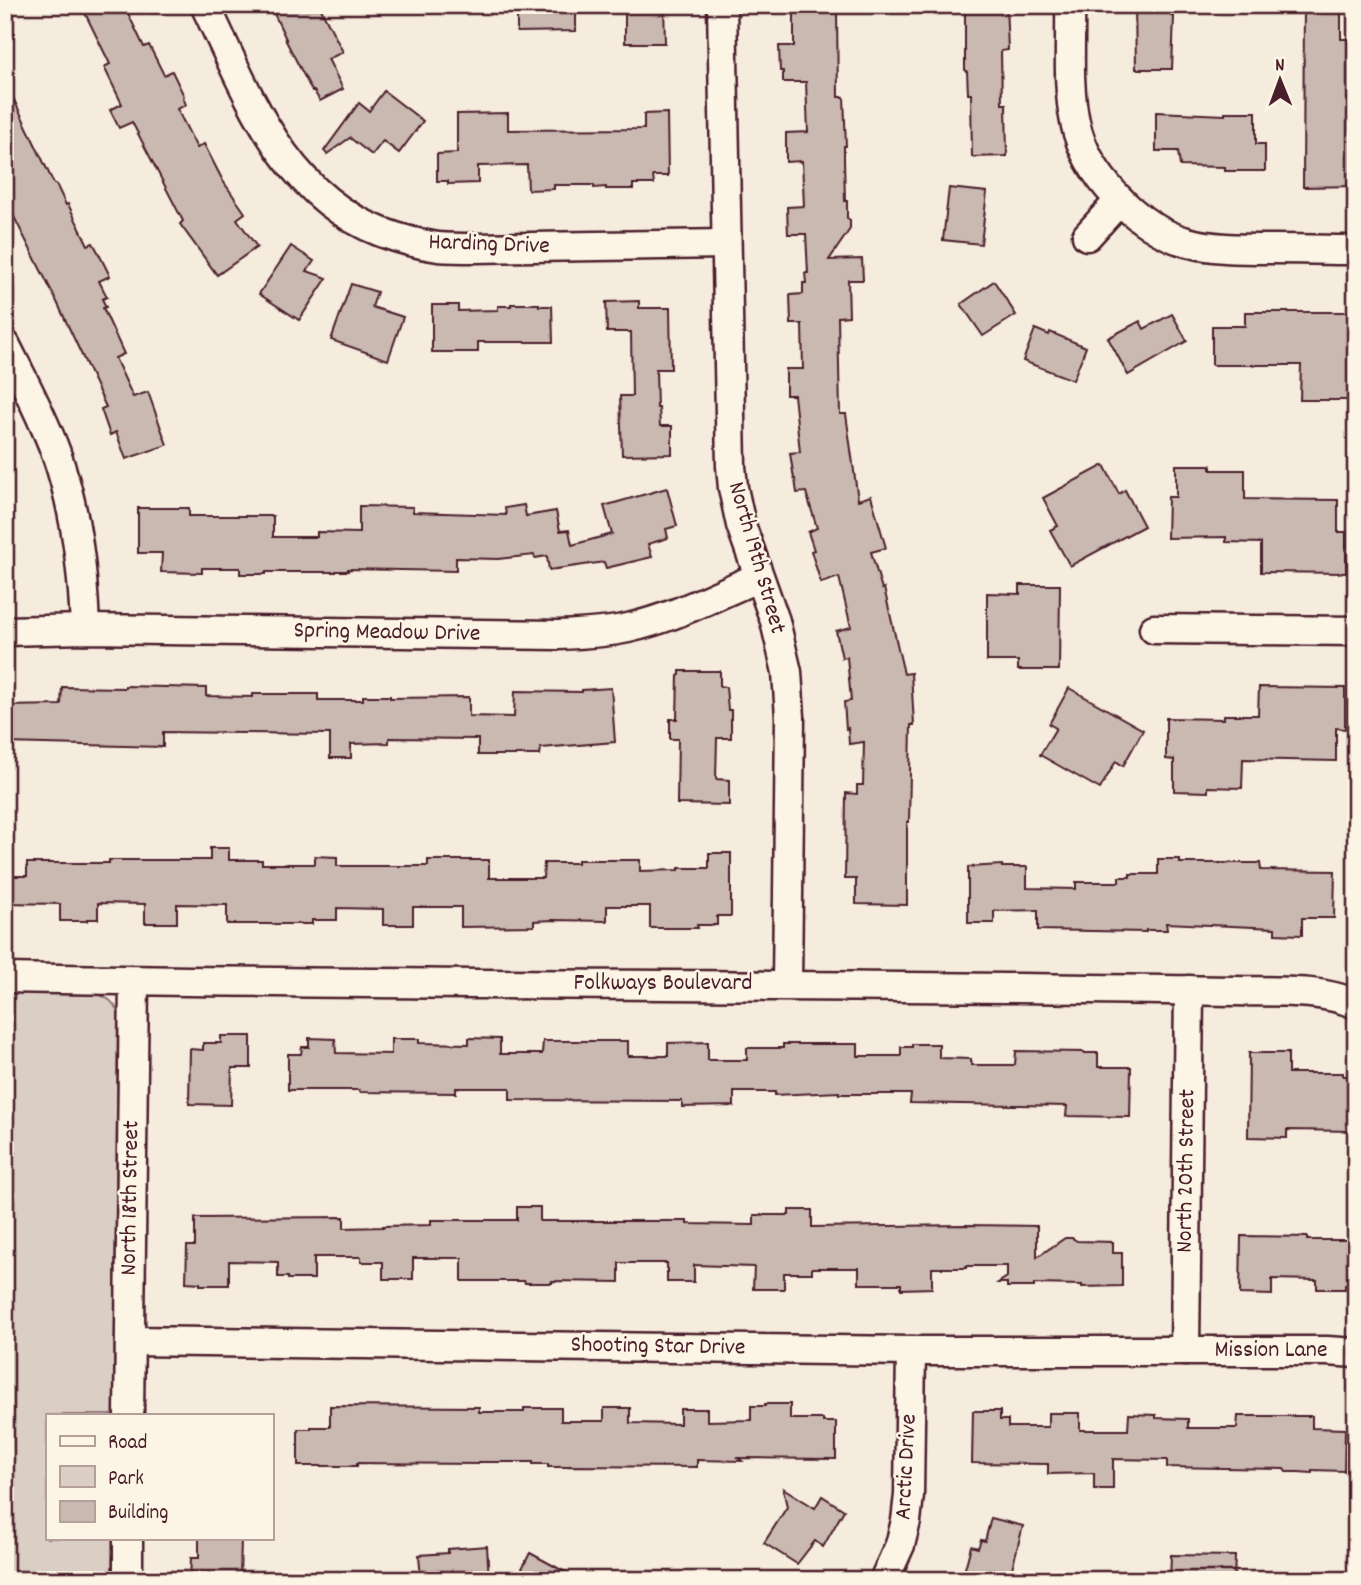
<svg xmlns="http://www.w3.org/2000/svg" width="1361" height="1585" font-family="Dekko,sans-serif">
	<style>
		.green { fill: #dbcec4; stroke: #927678; stroke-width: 2 }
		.building { fill: #cab9b1; stroke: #4a1f2b; stroke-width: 2 }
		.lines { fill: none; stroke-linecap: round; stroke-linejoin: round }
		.street-casing { stroke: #4a1f2b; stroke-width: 33 }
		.street { stroke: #fcf5e5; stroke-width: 28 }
		.labels { text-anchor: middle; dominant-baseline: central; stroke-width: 5; stroke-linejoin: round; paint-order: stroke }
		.street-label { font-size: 24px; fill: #4a1f2b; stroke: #fcf5e5 }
	</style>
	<rect width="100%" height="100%" fill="#f5ecde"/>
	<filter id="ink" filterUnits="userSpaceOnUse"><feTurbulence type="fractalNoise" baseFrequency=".0143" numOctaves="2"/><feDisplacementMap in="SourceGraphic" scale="14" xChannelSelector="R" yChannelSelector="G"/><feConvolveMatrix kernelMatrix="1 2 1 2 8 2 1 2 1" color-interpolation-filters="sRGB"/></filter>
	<g filter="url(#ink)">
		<path class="green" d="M 5,993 L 100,995 C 110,999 114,1003 118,1012 L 114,1415 L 47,1415 L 47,1538 L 113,1538 L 112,1580 L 5,1580 Z"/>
		<g class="building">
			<polygon points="81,5 124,5 144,47 149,45 164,75 172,71 184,96 183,97 186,105 177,109 197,148 204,144 223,181 245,213 237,219 257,247 217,275 180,224 183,221 132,122 119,128 110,110 122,104 104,67 110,64"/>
			<polygon points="270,5 319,5 343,52 328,59 343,89 320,101 314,91 312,91 285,39 286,39"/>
			<polygon points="517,5 576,5 576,31 517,32"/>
			<polygon points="625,5 664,5 665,43 625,43"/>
			<polygon points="965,5 1006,5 1008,50 1001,51 1002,104 1006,104 1007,156 972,157 971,94 968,94 967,71 965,70"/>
			<polygon points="1135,5 1171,5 1171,16 1174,16 1172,69 1136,69"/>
			<polygon points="1304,5 1341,5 1341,39 1356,39 1356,186 1303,187"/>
			<polygon points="794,13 837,13 838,97 844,97 846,146 844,146 844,160 845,201 847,201 847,218 850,220 850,229 829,260 862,259 863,280 848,280 849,316 838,317 840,414 846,414 858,500 871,496 886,548 871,552 882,589 884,588 904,674 911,673 914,725 911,725 909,822 907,822 907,905 856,904 856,879 845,879 846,793 857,794 857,785 863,785 864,742 849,744 848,728 846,729 844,702 851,701 847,657 842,658 836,631 851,627 839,577 821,583 811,551 814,550 808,532 817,528 806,492 797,493 795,479 794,479 790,453 800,452 794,395 786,395 786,369 803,369 802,324 791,324 790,295 803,294 803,283 806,283 805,273 808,273 806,234 788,234 787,207 804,206 802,161 786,162 786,133 808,132 806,82 783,82 783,71 780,71 779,46 794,46"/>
			<polygon points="5,81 54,184 56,184 66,205 68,204 88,245 93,243 97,250 110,276 99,281 107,297 102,299 106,307 103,308 124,354 115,358 133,397 148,392 167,445 126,459 116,432 110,435 101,409 106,407 57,302 5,199"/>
			<polygon points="384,91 423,121 399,153 383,141 372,155 350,138 351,137 327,154 324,151 359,103 369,111"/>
			<polygon points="1156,112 1225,115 1225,112 1256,112 1256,144 1265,144 1265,171 1225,171 1225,167 1180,166 1178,151 1156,151"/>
			<polygon points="508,113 508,130 644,129 644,114 667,113 668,176 653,176 654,184 633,184 633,189 606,189 606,187 594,188 594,185 554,185 554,189 528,190 527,165 478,166 478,183 448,184 448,181 437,181 437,154 457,153 457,114"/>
			<polygon points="949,188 987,192 981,244 943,240"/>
			<polygon points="291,246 314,261 307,271 327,278 299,320 259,294"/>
			<polygon points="994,281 1016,315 983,336 961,304"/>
			<polygon points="351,284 377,292 372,307 403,317 388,360 331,340"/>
			<polygon points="639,301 639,308 670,308 671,369 656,369 657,408 659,408 660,426 672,426 672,454 622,455 620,396 632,396 631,332 607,332 606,302"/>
			<polygon points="511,304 539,304 539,306 552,306 553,342 478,342 478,352 432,352 432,305 458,305 458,311 498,310 498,306 511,306"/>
			<polygon points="1245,312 1354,312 1354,400 1300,400 1301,365 1212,365 1212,326 1245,326"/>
			<polygon points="1172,314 1187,341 1128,375 1108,338 1140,321 1144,329"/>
			<polygon points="1035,329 1049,335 1050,332 1086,347 1073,380 1023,361"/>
			<polygon points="1104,465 1119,494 1125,490 1144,526 1070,566 1050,530 1058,526 1043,498"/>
			<polygon points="1176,465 1211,465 1211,470 1245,470 1245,499 1338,500 1338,532 1346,532 1346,573 1261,572 1261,543 1226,542 1226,537 1167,538 1168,497 1176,497"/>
			<polygon points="667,488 677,526 666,529 668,538 648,544 652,557 606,568 604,562 549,570 547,556 535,558 534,555 498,559 456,558 456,571 348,569 348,571 336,571 336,572 266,572 266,574 240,574 240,568 202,568 202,573 161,572 162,553 138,553 138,508 189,508 189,516 273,516 273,537 317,537 317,532 359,533 359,506 413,507 413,512 506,515 505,508 524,505 526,516 556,511 560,531 569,530 572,545 612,534 604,506"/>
			<polygon points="1020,585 1060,585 1059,670 1018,670 1018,661 987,661 987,593 1020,594"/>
			<polygon points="680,671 720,671 720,686 726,687 728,710 731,710 731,738 717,738 716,779 729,780 729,805 677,804 678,739 670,739 670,719 677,719 678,676 680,675"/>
			<polygon points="125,686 206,688 206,696 253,697 253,694 318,694 318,700 363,700 363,696 390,696 390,698 469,697 469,716 514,717 515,691 582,692 582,690 611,688 615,742 541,748 540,755 478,755 478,739 389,738 389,743 351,744 351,758 330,758 330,734 163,732 163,747 5,743 5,706 61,705 62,687 125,688"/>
			<polygon points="1259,687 1345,688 1345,729 1336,728 1336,761 1243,759 1242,788 1208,787 1208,792 1174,791 1174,760 1166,759 1166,718 1224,719 1224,715 1258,715"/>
			<polygon points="1069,688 1143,730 1123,766 1116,761 1100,789 1040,755 1056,728 1049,724"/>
			<polygon points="210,848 229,848 229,860 262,860 262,864 315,864 315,856 337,857 337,866 428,866 428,860 489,860 489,878 543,878 544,863 578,863 578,860 640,860 640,871 679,870 679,868 709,868 709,853 731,853 731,916 717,916 717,925 697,925 698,928 650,928 650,906 607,906 607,921 553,920 534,921 534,926 461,927 461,907 413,907 413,925 383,925 383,909 337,908 337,920 312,920 312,924 227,924 227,905 177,904 177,923 145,923 145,904 98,903 98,919 87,919 87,921 60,921 60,904 5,903 5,876 27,876 27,863 109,863 109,860 210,860"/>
			<polygon points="1158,859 1180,859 1180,863 1260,863 1261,870 1335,871 1334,918 1302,918 1302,935 1275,934 1275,928 1166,923 1167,930 1146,930 1146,932 1038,930 1038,910 994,911 994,923 968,923 968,867 1002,865 1002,867 1027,867 1027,888 1076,889 1076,882 1119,882 1119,877 1130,877 1130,874 1158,874"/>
			<polygon points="221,1036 251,1036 251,1068 232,1068 231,1105 189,1104 190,1049 203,1050 203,1043 221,1043"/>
			<polygon points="309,1038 335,1039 336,1053 391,1054 391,1039 419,1039 419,1043 469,1044 469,1038 500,1039 500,1054 542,1054 543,1041 628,1041 628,1056 668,1056 668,1043 708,1042 708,1060 747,1060 747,1048 783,1048 783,1044 858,1044 858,1056 901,1056 901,1047 912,1047 912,1044 939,1044 939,1058 971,1059 971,1065 1015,1065 1016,1051 1084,1052 1084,1053 1098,1053 1098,1067 1131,1067 1130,1117 1066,1116 1067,1106 910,1103 911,1094 839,1094 839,1092 775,1095 775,1092 734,1092 734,1106 682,1107 682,1101 510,1100 510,1088 456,1088 456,1093 359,1092 359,1090 288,1090 288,1054 301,1054 302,1047 309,1047"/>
			<polygon points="1249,1053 1288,1053 1288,1073 1343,1073 1343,1076 1356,1076 1356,1131 1287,1130 1287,1138 1248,1137"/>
			<polygon points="517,1207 540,1207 540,1221 687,1221 687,1224 754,1225 754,1215 789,1215 789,1210 812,1210 812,1227 965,1225 1037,1226 1037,1257 1065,1238 1072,1238 1077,1241 1113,1242 1113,1253 1122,1253 1122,1286 1082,1287 1082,1285 1034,1284 1034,1287 1007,1287 1007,1283 998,1283 1007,1277 1007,1266 966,1266 966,1268 932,1268 932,1288 901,1289 901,1284 859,1284 859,1268 812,1268 812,1273 784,1273 784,1289 753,1289 754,1267 694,1265 694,1282 667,1282 667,1263 619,1263 619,1282 552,1281 552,1283 525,1283 524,1281 462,1281 462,1258 413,1258 413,1279 383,1279 383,1262 361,1262 361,1257 314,1257 314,1279 288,1279 288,1277 278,1277 278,1262 229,1261 229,1285 200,1285 200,1283 186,1282 187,1246 195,1246 195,1218 344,1217 344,1228 383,1227 383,1226 431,1225 431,1220 517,1220"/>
			<polygon points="1241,1236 1307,1237 1307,1240 1356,1240 1356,1284 1345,1284 1345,1289 1317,1289 1317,1280 1272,1279 1272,1295 1240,1294"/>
			<polygon points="765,1404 790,1404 790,1419 823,1419 823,1422 836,1422 836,1459 738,1458 742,1461 697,1460 697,1467 567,1466 567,1467 548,1467 548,1464 533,1464 533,1462 478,1462 478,1464 357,1463 357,1466 298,1466 298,1429 311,1429 311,1427 330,1427 330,1406 479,1407 479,1412 524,1412 524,1408 561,1408 561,1421 604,1421 604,1408 630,1408 630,1423 680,1424 680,1409 707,1409 707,1421 751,1420 751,1406 765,1406"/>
			<polygon points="973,1411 1000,1411 1000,1420 1008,1420 1008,1427 1048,1427 1048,1413 1080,1413 1080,1430 1128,1430 1129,1414 1156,1415 1156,1418 1188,1419 1188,1428 1237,1428 1238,1416 1312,1416 1312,1428 1345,1429 1344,1471 1312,1470 1312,1473 1298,1472 1286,1472 1284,1469 1167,1467 1167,1460 1113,1459 1113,1489 1094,1489 1094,1473 1048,1474 1048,1464 972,1463"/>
			<polygon points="783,1488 815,1508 822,1496 844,1510 823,1547 815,1541 797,1564 764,1543 787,1507"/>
			<polygon points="991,1518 1023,1526 1009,1580 962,1580 971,1546 978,1548 981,1540 985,1541"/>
			<polygon points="199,1538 241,1538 240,1580 190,1580 191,1558 199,1558"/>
			<polygon points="487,1546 489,1580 421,1580 419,1555 448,1553 448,1549"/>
			<polygon points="530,1553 580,1580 516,1580"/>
			<polygon points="1171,1555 1235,1556 1234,1580 1170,1580"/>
		</g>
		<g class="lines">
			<g class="street-casing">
				<g id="street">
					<path d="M 205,5 C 248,93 282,194 381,232 C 400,239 418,244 438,247 C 451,248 463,248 476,248 L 726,244"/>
					<polyline points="722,5 731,466 733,488 741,525 775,621 787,672 790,717 787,985"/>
					<path d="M 1070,5 C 1071,44 1067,84 1075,122 C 1081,150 1097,176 1116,196 C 1165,248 1204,249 1271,249 C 1299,249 1327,250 1356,250"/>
					<polyline points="1087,236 1120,200"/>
					<path d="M 5,344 C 23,380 42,415 56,453 C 76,510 83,568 85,629"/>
					<polyline points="1154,629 1356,631"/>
					<path d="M 5,631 L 85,629 L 559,635 C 582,634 605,633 628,628 C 674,618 716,595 759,577"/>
					<path d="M 5,978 C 343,985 680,984 1018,988 C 1090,989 1163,990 1235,991 C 1275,992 1318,988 1356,1004"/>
					<polyline points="130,1341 911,1351 1327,1351 1356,1353"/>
					<polyline points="1185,1351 1189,990"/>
					<polyline points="129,1415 134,981"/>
					<polyline points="128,1580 128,1538"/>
					<polyline points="884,1580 900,1545 906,1521 909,1495 911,1351"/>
				</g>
			</g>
			<use href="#street" class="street"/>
		</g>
	</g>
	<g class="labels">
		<g class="street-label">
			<text transform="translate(489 245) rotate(2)">Harding Drive</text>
			<text transform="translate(756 558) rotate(74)">North 19th Street</text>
			<text transform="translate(387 633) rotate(1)">Spring Meadow Drive</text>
			<text x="663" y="984">Folkways Boulevard</text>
			<text transform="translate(1187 1171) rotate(-89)">North 20th Street</text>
			<text transform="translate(131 1198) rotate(-89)">North 18th Street</text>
			<text transform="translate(658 1347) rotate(1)">Shooting Star Drive</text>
			<text x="1271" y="1351">Mission Lane</text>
			<text transform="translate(907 1467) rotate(-87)">Arctic Drive</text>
		</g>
	</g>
	<rect width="1361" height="1585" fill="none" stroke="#fcf5e5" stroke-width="28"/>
	<rect x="14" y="14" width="1333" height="1557" fill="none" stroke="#4a1f2b" stroke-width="2.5" filter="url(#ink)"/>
	<rect x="46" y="1414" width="228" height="126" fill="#fcf5e5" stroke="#b59f9b" stroke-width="2"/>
	<rect x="60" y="1436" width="35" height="10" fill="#fcf5e5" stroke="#b59f9b" stroke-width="2"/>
	<text x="108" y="1448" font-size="21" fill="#4a1f2b">Road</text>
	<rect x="60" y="1466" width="35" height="21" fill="#dbcec4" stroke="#b59f9b" stroke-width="2"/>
	<text x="108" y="1484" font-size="21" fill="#4a1f2b">Park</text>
	<rect x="60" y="1501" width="35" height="21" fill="#cab9b1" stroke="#b59f9b" stroke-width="2"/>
	<text x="108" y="1518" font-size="21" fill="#4a1f2b">Building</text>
	<g transform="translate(1280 80) rotate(359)" stroke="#fcf5e5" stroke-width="5" paint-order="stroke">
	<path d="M0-5L12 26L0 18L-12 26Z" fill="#4a1f2b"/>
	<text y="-10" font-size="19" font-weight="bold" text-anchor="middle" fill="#4a1f2b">N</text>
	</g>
</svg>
